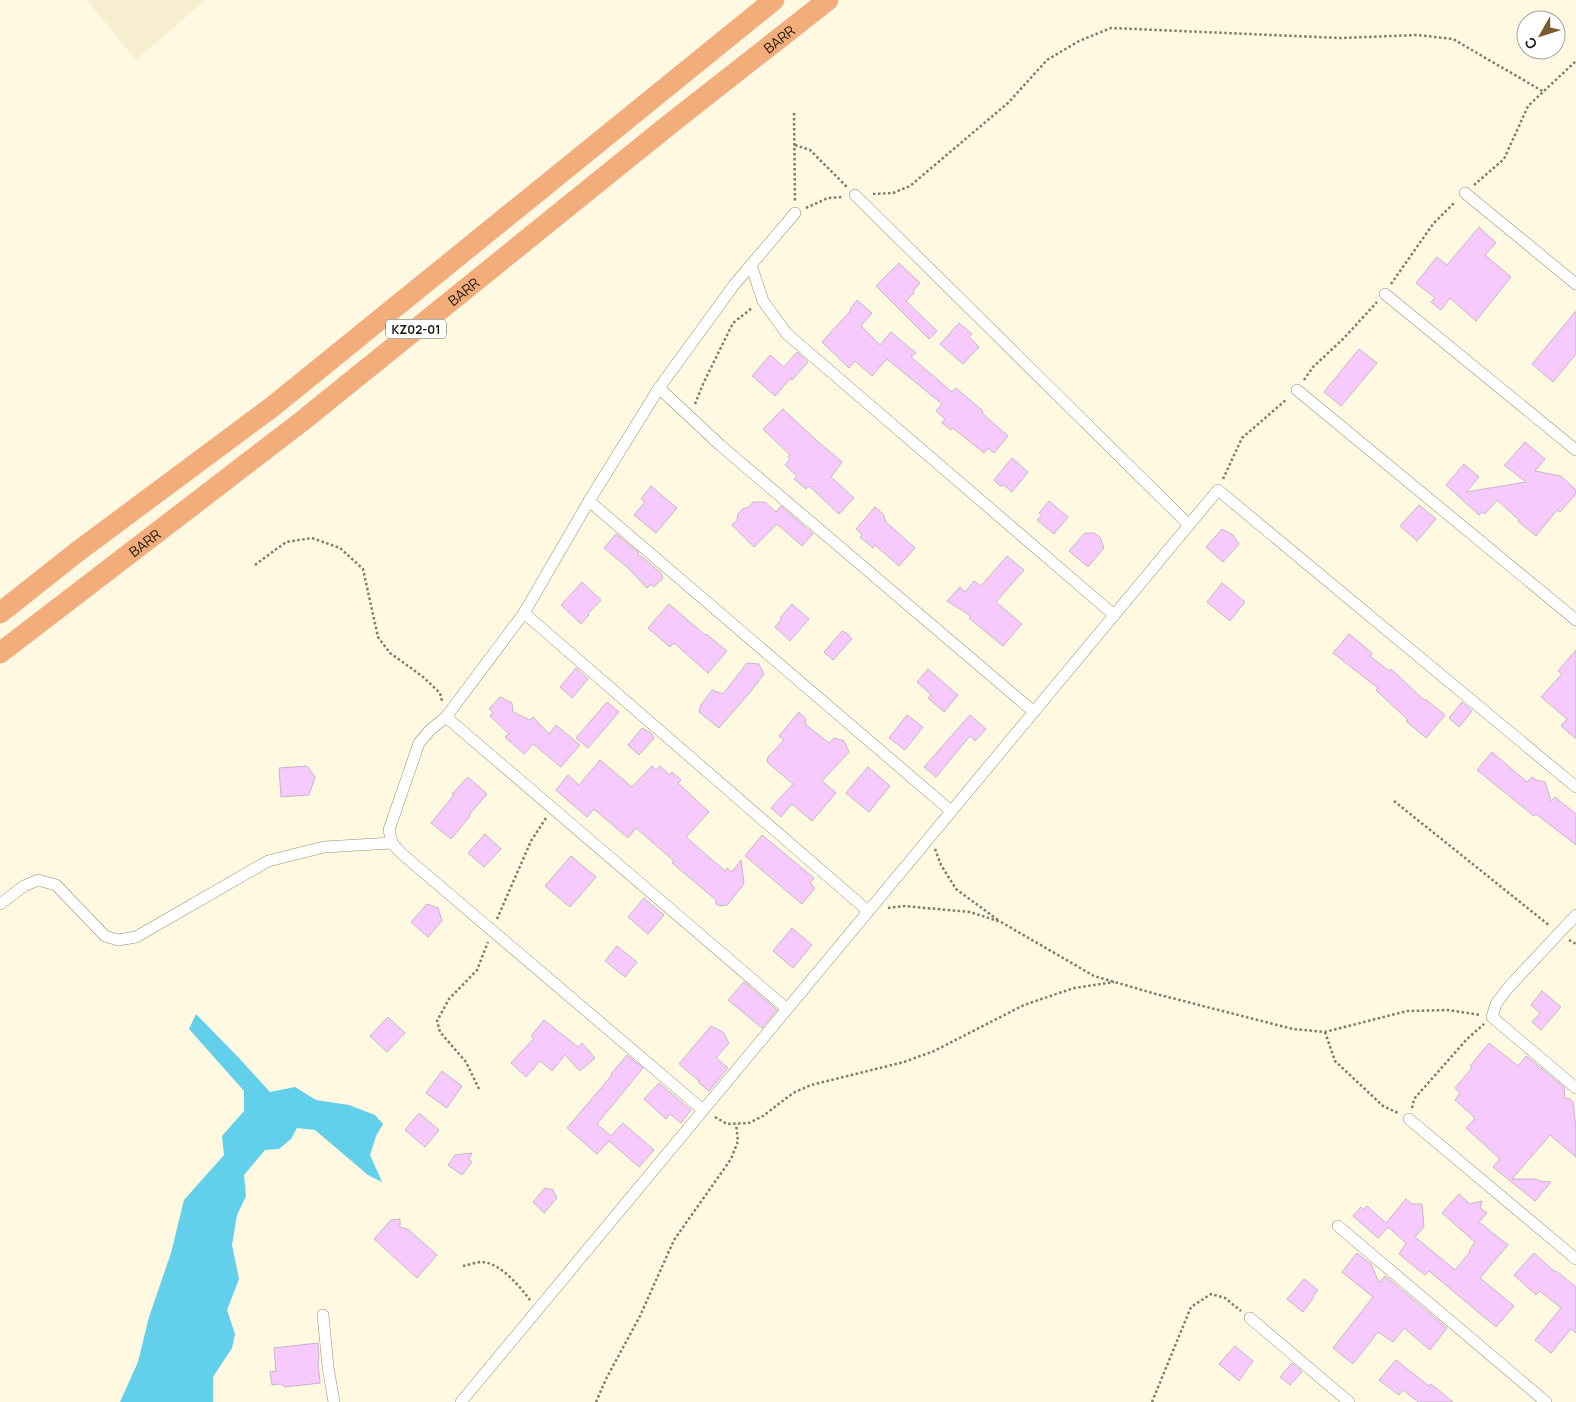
<svg xmlns="http://www.w3.org/2000/svg" width="1576" height="1402" font-family="Manrope,sans-serif">
	<style>
		.built { fill: #f6eece }
		.water { fill: #62d0eb }
		.building { fill: #f7cafe; stroke: #c7b6c9 }
		.lines { fill: none; stroke-linecap: round; stroke-linejoin: round }
		.street-casing { stroke: #959079; stroke-width: 12 }
		.highway-casing { stroke: #fff; stroke-width: 22 }
		.path { stroke: #807c6d; stroke-width: 2.5; stroke-dasharray: 2.5 2.5; stroke-linecap: butt }
		.street { stroke: #fff; stroke-width: 11 }
		.highway { stroke: #f3ad7a; stroke-width: 21 }
		.labels { text-anchor: middle; dominant-baseline: central; stroke-width: 4; stroke-linejoin: round; paint-order: stroke }
		.shield { fill: #fff; stroke: #5d5c56; stroke-width: 1 }
		.shield-label { font-size: 12px; font-weight: bold; fill: #18160e }
		.street-label { font-size: 14px; fill: #18160e; stroke: #fff }
	</style>
	<rect width="100%" height="100%" fill="#fef9e0"/>
	<polygon class="built" points="87,0 205,0 136,60"/>
	<polygon class="water" points="196,1014 239,1058 270,1092 295,1087 316,1100 349,1105 375,1115 383,1124 376,1136 370,1155 382,1182 368,1175 315,1130 297,1128 291,1139 279,1149 265,1150 244,1175 246,1196 237,1215 232,1245 239,1279 227,1310 235,1334 232,1348 213,1377 213,1402 120,1402 138,1362 149,1317 171,1253 184,1200 224,1155 222,1136 244,1111 244,1091 189,1029"/>
	<g class="building">
		<polygon points="1479,227 1496,243 1485,255 1511,277 1476,321 1450,298 1441,310 1431,302 1435,298 1416,283 1437,257 1447,265"/>
		<polygon points="899,263 920,283 913,291 914,293 906,301 937,331 929,339 876,286"/>
		<polygon points="857,300 872,313 861,326 880,345 891,332 916,353 911,357 952,392 956,388 983,411 982,413 1008,436 994,453 988,448 984,453 953,428 951,430 942,423 945,419 936,411 942,404 887,359 872,376 855,361 849,368 822,342 851,310 850,309"/>
		<polygon points="1576,311 1576,354 1553,382 1532,364"/>
		<polygon points="959,323 972,334 969,337 979,347 963,364 940,344"/>
		<polygon points="1359,349 1377,363 1341,406 1324,392"/>
		<polygon points="797,352 808,362 792,380 791,378 775,396 752,376 770,355 784,367"/>
		<polygon points="783,409 816,440 842,462 831,477 854,498 839,514 809,486 806,489 794,479 797,476 785,465 790,459 788,457 790,455 763,429"/>
		<polygon points="1525,442 1545,459 1535,471 1561,476 1576,490 1576,494 1560,512 1557,510 1536,536 1518,521 1519,520 1497,500 1485,514 1482,512 1479,515 1446,485 1464,464 1479,477 1466,492 1526,482 1504,465 1505,465"/>
		<polygon points="1012,458 1028,472 1012,492 1004,485 1000,486 994,480"/>
		<polygon points="651,486 677,508 656,533 634,515 645,502 641,499"/>
		<polygon points="1049,501 1068,517 1054,534 1037,520 1042,515 1039,513"/>
		<polygon points="753,502 765,502 776,512 781,506 813,534 802,546 777,524 754,547 732,525 737,520 738,514 742,509 749,507"/>
		<polygon points="1419,505 1436,519 1417,541 1400,526"/>
		<polygon points="875,507 883,514 886,522 915,548 899,566 875,545 873,548 860,537 862,534 856,529"/>
		<polygon points="1222,529 1233,535 1239,544 1223,562 1206,547"/>
		<polygon points="1085,533 1094,533 1100,537 1104,548 1088,567 1069,551"/>
		<polygon points="616,534 639,553 637,555 642,557 661,573 663,578 654,587 651,584 647,588 627,567 604,548"/>
		<polygon points="1007,556 1024,570 996,602 1022,624 1003,646 969,618 971,616 947,601 960,587 965,592 974,581 981,586"/>
		<polygon points="582,582 601,600 588,614 589,615 581,624 561,605"/>
		<polygon points="1222,583 1245,602 1230,621 1207,602"/>
		<polygon points="669,604 705,635 706,634 727,651 708,673 674,643 670,647 648,628"/>
		<polygon points="792,604 809,619 790,641 775,627 782,619 780,618"/>
		<polygon points="842,631 848,634 852,639 833,660 824,652"/>
		<polygon points="1349,634 1372,653 1370,656 1389,671 1391,669 1424,700 1425,699 1445,715 1426,738 1406,721 1408,720 1376,690 1378,688 1333,653"/>
		<polygon points="1576,650 1576,739 1561,726 1567,719 1541,697 1562,674 1558,671"/>
		<polygon points="747,663 759,664 764,674 751,691 719,728 699,712 701,705 712,690 723,694"/>
		<polygon points="576,668 588,679 572,698 560,687"/>
		<polygon points="928,669 958,695 944,712 928,698 931,695 917,682"/>
		<polygon points="500,697 512,703 513,712 530,720 533,717 549,734 556,725 580,745 561,767 533,744 524,754 505,737 509,734 490,716 493,712 489,709"/>
		<polygon points="607,702 619,712 588,748 576,738"/>
		<polygon points="1462,702 1472,711 1459,727 1449,718"/>
		<polygon points="799,712 806,719 805,724 829,743 834,738 844,741 849,752 822,781 836,793 812,821 792,804 781,817 771,808 793,784 767,762 768,757 784,740 779,736"/>
		<polygon points="907,715 923,727 905,750 889,738"/>
		<polygon points="970,715 986,729 975,741 970,736 936,777 924,767"/>
		<polygon points="642,728 651,733 654,738 639,755 628,745"/>
		<polygon points="1492,752 1527,782 1532,777 1536,780 1545,782 1551,801 1555,797 1576,814 1576,845 1536,814 1534,816 1477,770"/>
		<polygon points="600,760 632,787 652,766 656,770 660,766 670,775 672,772 681,780 678,783 709,812 686,837 725,871 727,868 732,872 741,860 744,884 727,905 720,906 716,904 716,900 672,863 674,861 636,828 628,838 594,809 587,817 556,790 568,775 579,785"/>
		<polygon points="307,766 315,777 309,795 281,797 279,768"/>
		<polygon points="868,767 890,786 869,812 846,793"/>
		<polygon points="468,777 487,794 469,815 470,816 451,839 431,823 454,795 452,794"/>
		<polygon points="485,834 501,849 484,867 468,853"/>
		<polygon points="762,835 814,878 810,883 815,888 802,904 745,856"/>
		<polygon points="571,856 596,877 570,907 545,886"/>
		<polygon points="644,898 664,915 648,934 628,917"/>
		<polygon points="427,904 438,908 442,921 428,937 411,922"/>
		<polygon points="792,928 812,945 793,968 773,951"/>
		<polygon points="617,946 637,962 625,977 605,961"/>
		<polygon points="744,982 777,1010 762,1028 728,1000"/>
		<polygon points="1542,991 1561,1007 1541,1030 1532,1022 1540,1013 1531,1005"/>
		<polygon points="388,1017 405,1033 387,1052 370,1036"/>
		<polygon points="544,1020 578,1047 582,1043 595,1058 580,1071 565,1055 552,1071 540,1061 526,1077 511,1063 534,1038 531,1036"/>
		<polygon points="711,1026 723,1032 729,1043 716,1058 728,1068 709,1091 698,1082 699,1081 679,1064"/>
		<polygon points="1489,1043 1518,1066 1526,1056 1564,1087 1565,1098 1570,1099 1573,1102 1576,1129 1576,1157 1550,1135 1512,1179 1536,1179 1539,1181 1551,1182 1535,1201 1493,1167 1500,1159 1466,1128 1475,1118 1455,1100 1460,1093 1455,1088 1472,1068 1470,1066"/>
		<polygon points="627,1055 643,1068 597,1124 611,1136 623,1123 654,1150 639,1167 609,1141 597,1154 567,1128 612,1075 611,1074"/>
		<polygon points="442,1071 462,1086 447,1108 426,1093"/>
		<polygon points="659,1083 691,1110 681,1123 670,1114 666,1119 644,1099"/>
		<polygon points="419,1113 439,1130 425,1147 405,1130"/>
		<polygon points="472,1153 469,1159 472,1162 462,1175 448,1165 455,1155"/>
		<polygon points="545,1188 553,1190 557,1198 544,1213 533,1202"/>
		<polygon points="1459,1194 1470,1204 1482,1201 1480,1208 1487,1213 1479,1222 1508,1245 1480,1278 1514,1306 1496,1327 1429,1271 1425,1275 1399,1254 1406,1243 1388,1227 1378,1238 1353,1216 1361,1207 1363,1210 1367,1206 1386,1223 1406,1199 1412,1204 1422,1204 1424,1227 1415,1237 1455,1270 1470,1252 1469,1251 1475,1242 1442,1213"/>
		<polygon points="400,1219 400,1227 409,1230 437,1255 417,1278 374,1239 391,1220"/>
		<polygon points="1357,1253 1371,1264 1379,1283 1385,1276 1447,1328 1430,1350 1404,1328 1393,1342 1378,1332 1353,1364 1333,1348 1373,1297 1342,1272"/>
		<polygon points="1534,1253 1555,1272 1556,1271 1576,1287 1576,1333 1571,1329 1551,1353 1535,1340 1561,1308 1540,1291 1536,1295 1514,1275"/>
		<polygon points="1304,1279 1318,1290 1313,1296 1314,1297 1303,1312 1287,1299"/>
		<polygon points="318,1343 319,1356 318,1362 320,1383 285,1387 281,1384 272,1385 270,1372 276,1371 274,1348"/>
		<polygon points="1235,1346 1253,1361 1239,1381 1219,1364"/>
		<polygon points="1396,1360 1429,1386 1431,1384 1453,1402 1418,1402 1403,1390 1399,1395 1379,1380"/>
		<polygon points="1292,1363 1302,1372 1290,1385 1280,1377"/>
	</g>
	<g class="lines">
		<g class="street-casing">
			<g id="street">
				<polyline points="1465,193 1576,284"/>
				<polyline points="855,195 1189,525"/>
				<polyline points="751,265 763,301 787,334 1114,615"/>
				<polyline points="1385,294 1576,450"/>
				<polyline points="659,388 720,445 1034,712"/>
				<polyline points="1297,390 1576,620"/>
				<polyline points="589,501 951,811"/>
				<polyline points="524,613 868,911"/>
				<polyline points="446,717 787,1009"/>
				<polyline points="0,904 24,886 38,880 56,885 105,936 118,940 136,937 268,861 324,847 392,843"/>
				<polyline points="1576,915 1507,989 1496,1004 1492,1017 1576,1088"/>
				<polyline points="703,1110 401,853 392,843 389,830 419,743 430,730 446,717 524,613 589,501 659,388 734,285 795,213"/>
				<polyline points="1409,1119 1576,1259"/>
				<polyline points="1338,1226 1546,1402"/>
				<polyline points="323,1315 328,1367 334,1402"/>
				<polyline points="1250,1318 1349,1402"/>
				<polyline points="461,1402 1218,490 1576,787"/>
			</g>
		</g>
		<g class="highway-casing">
			<g id="highway">
				<polyline points="0,613 77,552 272,407 774,0"/>
				<path id="s1" d="M 0,653 L 301,422 L 670,124 L 828,0"/>
			</g>
		</g>
		<g class="path">
			<polyline points="794,113 795,202"/>
			<polyline points="795,145 810,150 847,187"/>
			<polyline points="1474,185 1504,159 1528,106 1576,61"/>
			<polyline points="873,194 893,193 910,186 1008,103 1047,60 1079,41 1111,28 1341,38 1417,35 1453,39 1544,92"/>
			<polyline points="806,208 828,198 843,197"/>
			<polyline points="1391,284 1433,224 1455,202"/>
			<polyline points="1304,380 1313,367 1344,338 1377,302"/>
			<polyline points="695,404 703,384 733,323 752,308"/>
			<polyline points="1223,479 1242,438 1287,399"/>
			<polyline points="255,565 286,542 312,538 340,548 363,569 378,637 390,653 422,676 440,693 442,701"/>
			<polyline points="1394,801 1550,926"/>
			<polyline points="935,849 941,865 956,889 998,920"/>
			<polyline points="888,908 904,906 970,912 1001,922 1094,976 1156,994 1293,1029 1325,1032 1407,1011 1448,1010 1481,1015"/>
			<polyline points="497,919 531,841 546,818"/>
			<polyline points="1569,940 1576,944"/>
			<polyline points="1325,1032 1335,1061 1383,1106 1398,1113"/>
			<polyline points="479,1089 466,1062 440,1032 437,1021 449,999 477,970 488,942"/>
			<polyline points="1412,1108 1414,1099 1467,1039 1484,1024"/>
			<polyline points="715,1117 727,1124 749,1123 763,1116 793,1093 811,1085 904,1062 934,1051 1024,1005 1074,988 1114,982"/>
			<path d="M 463,1266 C 469,1265 476,1262 482,1262 C 501,1263 520,1287 530,1300"/>
			<polyline points="596,1402 606,1379 640,1316 674,1240 731,1159 738,1141 736,1124"/>
			<polyline points="1152,1402 1191,1307 1211,1294 1225,1298 1241,1311"/>
		</g>
		<use href="#street" class="street"/>
		<use href="#highway" class="highway"/>
	</g>
	<g class="labels">
		<rect class="shield" x="386" y="319.5" width="60" height="19" rx="4"/>
		<g class="shield-label">
			<text x="416" y="329">KZ02-01</text>
		</g>
		<g class="street-label">
			<text stroke="none"><textPath href="#s1" startOffset="992">BARR</textPath></text>
			<text stroke="none"><textPath href="#s1" startOffset="588">BARR</textPath></text>
			<text stroke="none"><textPath href="#s1" startOffset="182">BARR</textPath></text>
		</g>
	</g>
	<g transform="translate(1541 35) rotate(231)"><circle r="24" fill="#ffffff" stroke="#a3a29f"/>
	<path d="M0-4L9 19L0 12L-9 19Z" fill="#775d2f"/>
	<text y="-8" font-size="14" font-weight="bold" text-anchor="middle" fill="#18160e">С</text>
	</g>
</svg>
